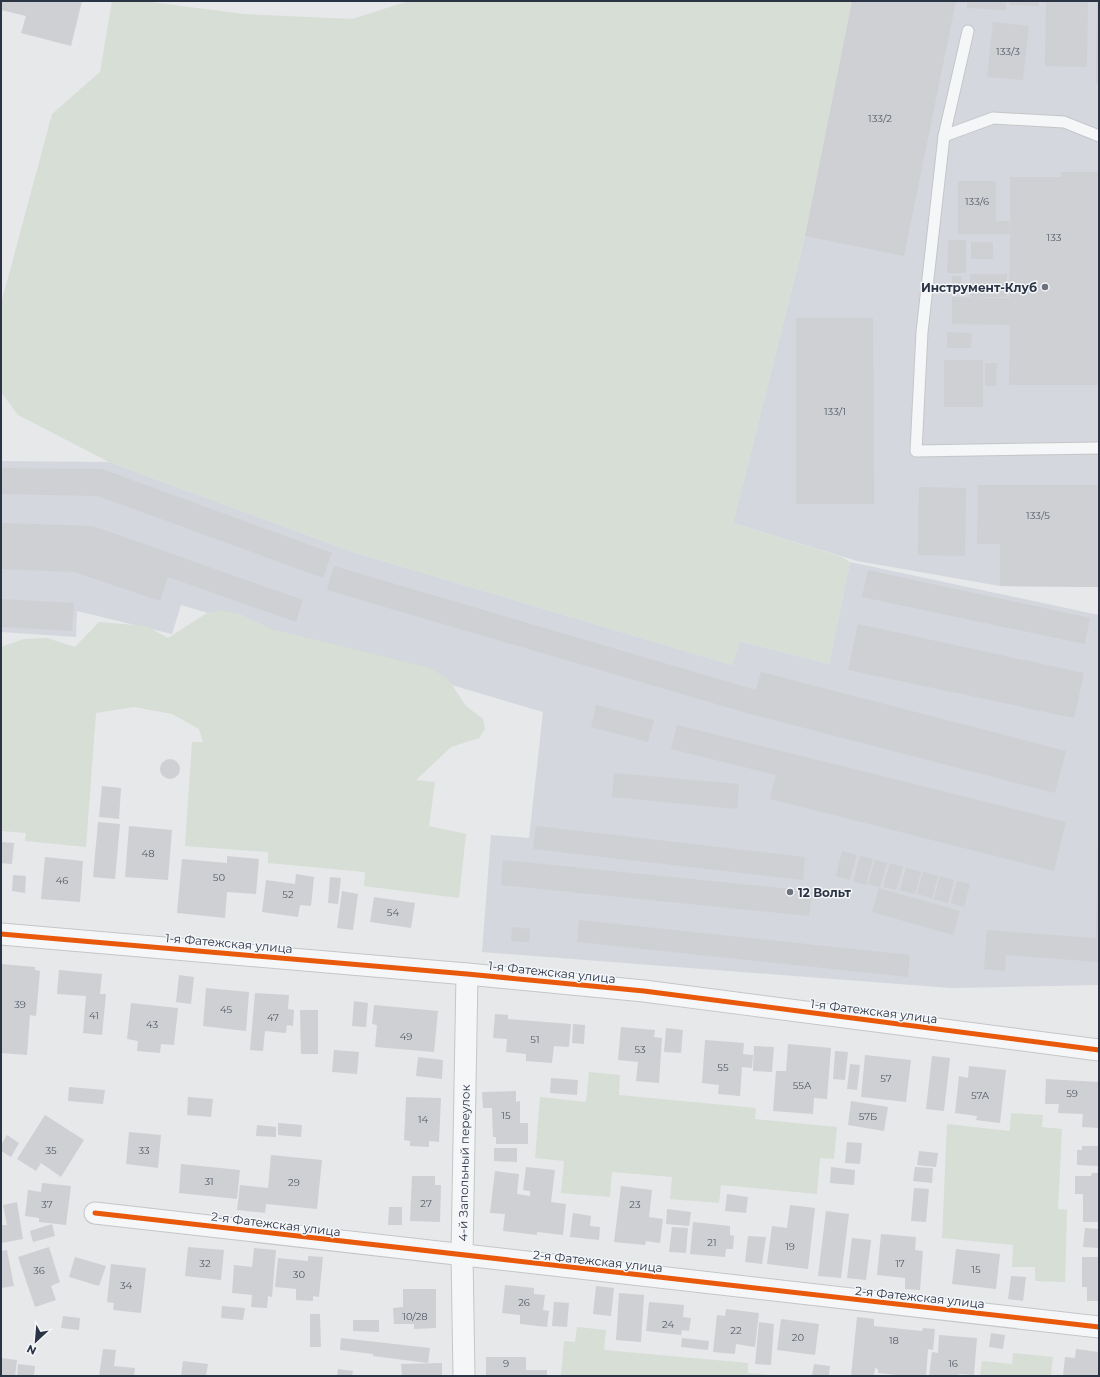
<svg xmlns="http://www.w3.org/2000/svg" width="1100" height="1377" font-family="Montserrat,sans-serif">
	<style>
		.built { fill: #d4d7dd }
		.green { fill: #d6ded6 }
		.building { fill: #ced0d3 }
		.lines { fill: none; stroke-linecap: round; stroke-linejoin: round }
		.service-casing { stroke: #c4c6c8; stroke-width: 13 }
		.minor-casing { stroke: #c4c6c8; stroke-width: 23 }
		.service { stroke: #f5f6f7; stroke-width: 11 }
		.minor { stroke: #f5f6f7; stroke-width: 21 }
		.cycleway-casing { stroke: #f4f6f9; stroke-width: 8 }
		.cycleway { stroke: #e8590c; stroke-width: 5 }
		.poi-dot { fill: #6c737f; stroke: #f4f6f9; stroke-width: 1.5 }
		.labels { text-anchor: middle; dominant-baseline: central; stroke-width: 3; stroke-linejoin: round; paint-order: stroke }
		.number-label { font-size: 10px; fill: #545c69 }
		.poi-label { font-size: 12px; font-weight: bold; fill: #2b3445; stroke: #f4f6f9; text-anchor: end }
		.street-label { font-size: 12px; fill: #2b3445; stroke: #f4f6f9 }
	</style>
	<rect width="100%" height="100%" fill="#e6e8ea"/>
	<g class="built">
		<polygon points="852,1 1099,1 1099,587 1000,586 857,561 733,523 805,236"/>
		<polygon points="1,461 109,462 356,553 732,665 740,641 829,664 850,562 1099,615 1099,985 951,988 482,952 491,835 529,838 543,712 181,605 172,634 77,611 76,637 1,632"/>
	</g>
	<g class="green">
		<polygon points="112,1 143,1 244,14 352,19 409,1 852,1 805,236 733,523 842,557 850,562 829,664 740,641 732,665 356,553 109,462 18,415 1,392 1,304 52,114 100,72"/>
		<polygon points="222,610 240,614 271,629 430,668 448,679 466,706 483,719 485,729 479,738 451,747 416,780 435,782 429,826 466,834 459,898 364,886 365,872 268,863 268,852 185,846 192,742 203,742 199,729 172,714 134,707 96,713 86,847 25,841 26,833 1,831 1,647 24,639 47,638 75,647 99,622 146,626 168,638 207,613"/>
		<polygon points="589,1072 620,1075 619,1095 756,1108 755,1119 837,1127 834,1159 820,1158 817,1194 721,1185 719,1203 670,1199 672,1177 612,1172 610,1197 561,1193 564,1161 535,1158 540,1097 586,1102"/>
		<polygon points="1011,1113 1043,1115 1042,1127 1062,1129 1058,1209 1067,1210 1065,1282 1035,1281 1035,1267 1012,1267 1013,1245 942,1238 947,1124 1010,1131"/>
		<polygon points="577,1327 606,1330 604,1350 748,1363 748,1373 785,1376 561,1376 564,1341 575,1342"/>
		<polygon points="1013,1353 1053,1357 1051,1376 980,1376 982,1361 1012,1364"/>
	</g>
	<g class="building">
		<polygon points="2,1 82,1 71,46 21,33 26,16 1,10"/>
		<polygon points="852,1 956,1 904,256 805,236"/>
		<polygon points="967,1 1006,1 1006,10 967,8"/>
		<polygon points="1010,1 1039,1 1039,6 1010,5"/>
		<polygon points="1046,1 1088,1 1087,67 1045,66"/>
		<polygon points="1097,1 1099,1 1099,84 1096,83"/>
		<polygon points="993,22 1029,26 1023,80 987,77"/>
		<polygon points="1061,172 1099,172 1099,385 1009,385 1010,325 952,324 952,297 1009,298 1010,234 958,234 958,181 996,181 996,221 1009,221 1010,232 1010,177 1061,177"/>
		<polygon points="948,240 966,240 966,273 947,273"/>
		<rect x="971" y="242" width="22" height="17"/>
		<rect x="970" y="274" width="37" height="23"/>
		<rect x="952" y="276" width="10" height="17"/>
		<polygon points="796,318 873,318 874,504 796,504"/>
		<polygon points="947,332 972,333 971,348 947,348"/>
		<rect x="944" y="360" width="39" height="47"/>
		<polygon points="985,363 997,363 996,386 985,386"/>
		<polygon points="1,468 102,469 332,553 323,578 98,496 1,494"/>
		<polygon points="978,485 1099,485 1099,587 1000,586 1000,544 977,544"/>
		<polygon points="919,487 966,488 965,556 918,555"/>
		<polygon points="1,523 93,526 303,600 296,622 168,577 160,601 74,572 1,569"/>
		<polygon points="334,566 756,690 761,672 1066,751 1055,793 750,714 327,590"/>
		<polygon points="868,570 1090,618 1085,644 862,597"/>
		<polygon points="1,599 74,603 72,631 1,627"/>
		<polygon points="858,624 1084,673 1074,718 848,670"/>
		<polygon points="596,705 654,720 648,742 591,727"/>
		<polygon points="677,725 1066,822 1054,871 770,799 776,775 671,749"/>
		<circle cx="170" cy="769" r="10"/>
		<polygon points="614,773 739,784 737,809 612,797"/>
		<polygon points="102,786 121,788 119,819 99,817"/>
		<polygon points="98,822 120,824 115,879 93,877"/>
		<polygon points="129,826 172,830 168,880 125,877"/>
		<polygon points="536,826 805,857 803,880 533,849"/>
		<polygon points="1098,835 1099,835 1099,962 1006,955 1005,971 984,969 987,930 1096,938"/>
		<polygon points="1,842 14,843 12,864 1,863"/>
		<polygon points="842,851 857,855 850,880 836,876"/>
		<polygon points="227,856 259,859 256,894 227,892 225,918 177,913 182,859 227,863"/>
		<polygon points="860,856 873,859 866,885 853,881"/>
		<polygon points="45,857 83,861 80,902 41,899"/>
		<polygon points="503,860 812,891 809,916 501,885"/>
		<polygon points="875,860 887,863 880,887 868,884"/>
		<polygon points="890,863 903,867 896,890 883,887"/>
		<polygon points="906,868 921,872 915,894 900,890"/>
		<polygon points="923,872 938,876 932,898 917,894"/>
		<polygon points="296,874 314,877 311,906 300,905 298,917 262,912 266,880 295,884"/>
		<polygon points="13,875 26,876 25,893 12,891"/>
		<polygon points="940,876 954,880 948,903 934,899"/>
		<polygon points="330,877 341,878 338,904 328,903"/>
		<polygon points="957,881 970,884 964,907 951,903"/>
		<polygon points="879,888 960,911 953,935 872,912"/>
		<polygon points="342,891 358,894 353,930 337,928"/>
		<polygon points="374,897 415,903 411,928 370,922"/>
		<polygon points="579,920 910,955 908,977 577,942"/>
		<polygon points="512,927 530,929 529,942 511,941"/>
		<polygon points="1,964 35,967 35,970 40,971 36,1016 30,1015 27,1055 1,1053 2,998 1,998"/>
		<polygon points="59,970 102,974 100,994 106,994 102,1035 83,1033 86,996 57,994"/>
		<polygon points="179,975 194,977 191,1004 176,1002"/>
		<polygon points="206,988 249,992 246,1031 203,1026"/>
		<polygon points="255,993 289,995 288,1009 294,1010 293,1026 287,1025 286,1033 265,1031 263,1051 250,1050"/>
		<polygon points="354,1001 368,1003 366,1027 352,1026"/>
		<polygon points="131,1003 178,1008 174,1045 161,1044 160,1053 137,1051 138,1041 127,1039"/>
		<polygon points="374,1005 438,1011 434,1052 375,1047 377,1025 372,1024"/>
		<polygon points="300,1010 318,1010 318,1054 301,1054"/>
		<polygon points="495,1014 508,1015 508,1019 571,1024 569,1047 554,1046 552,1063 526,1061 526,1054 506,1052 507,1039 493,1038"/>
		<polygon points="573,1024 585,1025 584,1044 572,1043"/>
		<polygon points="621,1027 655,1030 654,1037 662,1038 659,1083 636,1081 638,1062 618,1060"/>
		<polygon points="666,1028 683,1030 681,1053 664,1052"/>
		<polygon points="705,1040 744,1043 743,1054 753,1055 752,1068 742,1067 740,1096 718,1094 719,1085 702,1083"/>
		<polygon points="788,1044 831,1048 827,1099 814,1098 813,1114 773,1111 776,1071 786,1071"/>
		<polygon points="754,1046 774,1047 772,1072 753,1071"/>
		<polygon points="334,1050 359,1052 357,1074 332,1072"/>
		<polygon points="835,1051 848,1052 845,1080 833,1079"/>
		<polygon points="865,1055 911,1060 906,1102 861,1097"/>
		<polygon points="932,1056 950,1058 944,1111 926,1109"/>
		<polygon points="418,1057 443,1060 442,1079 416,1076"/>
		<polygon points="850,1064 860,1065 857,1090 847,1089"/>
		<polygon points="969,1066 1006,1070 1000,1123 976,1120 977,1116 955,1113 959,1076 968,1078"/>
		<polygon points="551,1078 578,1080 577,1095 550,1093"/>
		<polygon points="1046,1079 1099,1082 1099,1128 1082,1127 1083,1114 1058,1113 1059,1104 1045,1104"/>
		<polygon points="69,1087 105,1090 103,1104 68,1101"/>
		<polygon points="516,1091 516,1102 520,1101 520,1123 528,1123 528,1144 496,1144 496,1137 493,1137 492,1108 483,1108 482,1092"/>
		<polygon points="188,1097 213,1099 211,1117 187,1115"/>
		<polygon points="406,1097 441,1098 439,1142 429,1141 429,1147 410,1146 410,1141 404,1140"/>
		<polygon points="851,1101 888,1107 884,1131 848,1125"/>
		<polygon points="45,1115 84,1140 61,1177 41,1163 36,1171 17,1159"/>
		<polygon points="278,1123 302,1125 301,1137 278,1135"/>
		<polygon points="257,1125 276,1127 276,1137 256,1136"/>
		<polygon points="129,1132 161,1135 158,1168 126,1164"/>
		<polygon points="7,1135 19,1143 11,1157 1,1151 1,1145"/>
		<polygon points="847,1142 862,1143 860,1164 845,1163"/>
		<polygon points="1082,1146 1099,1146 1099,1166 1077,1165 1077,1150 1082,1150"/>
		<polygon points="494,1148 517,1148 517,1162 494,1161"/>
		<polygon points="919,1151 938,1153 936,1167 917,1165"/>
		<polygon points="271,1155 322,1160 317,1209 266,1204 265,1213 237,1210 240,1185 268,1188"/>
		<polygon points="181,1164 240,1170 237,1199 179,1193"/>
		<polygon points="526,1167 555,1170 551,1202 566,1204 563,1235 537,1232 537,1235 503,1231 505,1214 490,1213 495,1171 519,1174 517,1194 530,1196 530,1191 523,1190"/>
		<polygon points="831,1167 855,1170 854,1185 830,1183"/>
		<polygon points="915,1167 933,1168 932,1183 913,1181"/>
		<polygon points="1092,1173 1099,1173 1099,1222 1083,1222 1083,1194 1075,1194 1075,1176 1091,1176"/>
		<polygon points="412,1176 435,1176 435,1185 441,1185 440,1222 410,1221"/>
		<polygon points="42,1183 71,1186 66,1225 39,1222 39,1218 25,1216 28,1190 41,1192"/>
		<polygon points="621,1186 652,1190 649,1217 663,1219 660,1243 646,1241 645,1245 614,1242"/>
		<polygon points="914,1188 929,1189 926,1222 911,1221"/>
		<polygon points="727,1194 748,1197 746,1213 725,1211"/>
		<polygon points="17,1202 23,1239 1,1243 1,1225 7,1225 3,1205"/>
		<polygon points="790,1205 815,1208 808,1269 767,1264 772,1226 787,1228"/>
		<polygon points="389,1207 402,1207 402,1225 388,1225"/>
		<polygon points="667,1209 691,1212 689,1226 666,1224"/>
		<polygon points="826,1211 849,1214 841,1278 818,1276"/>
		<polygon points="573,1213 591,1216 590,1226 600,1227 599,1240 570,1237"/>
		<polygon points="693,1222 730,1226 730,1235 734,1236 733,1249 726,1249 725,1257 690,1254"/>
		<polygon points="52,1224 55,1236 33,1242 30,1231"/>
		<polygon points="672,1227 688,1228 686,1253 669,1252"/>
		<polygon points="1085,1228 1099,1229 1099,1248 1083,1247"/>
		<polygon points="881,1234 916,1237 915,1250 923,1251 920,1290 905,1289 905,1278 877,1275"/>
		<polygon points="748,1236 766,1237 762,1264 745,1262"/>
		<polygon points="852,1238 871,1240 866,1280 847,1278"/>
		<polygon points="49,1247 60,1282 51,1286 56,1300 35,1307 18,1257"/>
		<polygon points="188,1247 224,1250 221,1280 185,1276"/>
		<polygon points="254,1248 276,1250 272,1297 268,1296 267,1308 251,1307 252,1295 232,1293 234,1265 252,1267"/>
		<polygon points="956,1249 1000,1254 996,1289 952,1284"/>
		<polygon points="7,1250 14,1286 1,1288 1,1251"/>
		<polygon points="308,1256 323,1257 319,1297 313,1296 313,1301 296,1300 296,1289 275,1287 278,1258 308,1261"/>
		<polygon points="75,1257 106,1266 99,1286 69,1277"/>
		<polygon points="1082,1257 1099,1257 1099,1301 1087,1301 1087,1287 1082,1287"/>
		<polygon points="111,1264 146,1268 141,1313 113,1310 114,1303 107,1302"/>
		<polygon points="1011,1276 1026,1277 1023,1301 1008,1299"/>
		<polygon points="505,1285 534,1288 534,1294 545,1295 543,1310 549,1311 547,1327 520,1324 520,1315 502,1313"/>
		<polygon points="596,1286 614,1288 611,1316 593,1314"/>
		<polygon points="403,1289 436,1289 436,1328 414,1329 414,1324 394,1324 393,1308 403,1307"/>
		<polygon points="619,1293 644,1295 641,1342 616,1340"/>
		<polygon points="554,1302 569,1303 567,1327 552,1326"/>
		<polygon points="649,1302 684,1305 683,1317 691,1318 689,1331 682,1330 681,1335 646,1331"/>
		<polygon points="222,1306 245,1308 243,1320 221,1318"/>
		<polygon points="726,1309 759,1313 755,1347 736,1344 735,1354 713,1352 717,1315 725,1316"/>
		<polygon points="310,1314 320,1314 321,1347 310,1347"/>
		<polygon points="63,1316 80,1318 79,1330 61,1328"/>
		<polygon points="857,1317 874,1319 874,1326 922,1331 923,1328 935,1329 933,1350 928,1349 926,1376 906,1376 878,1373 878,1369 875,1368 874,1376 851,1376"/>
		<polygon points="781,1319 819,1324 815,1355 777,1350"/>
		<polygon points="353,1320 379,1320 379,1332 353,1331"/>
		<polygon points="759,1322 774,1324 771,1365 755,1364"/>
		<polygon points="991,1333 1005,1335 1003,1349 989,1347"/>
		<polygon points="939,1335 977,1338 974,1375 959,1374 958,1376 929,1376 932,1352 938,1353"/>
		<polygon points="341,1338 430,1348 428,1363 373,1356 373,1354 340,1350"/>
		<polygon points="682,1338 709,1341 708,1350 681,1347"/>
		<polygon points="103,1349 116,1350 114,1366 135,1368 134,1376 99,1376"/>
		<polygon points="1076,1349 1099,1352 1099,1376 1063,1376 1065,1357 1075,1358"/>
		<polygon points="486,1357 526,1357 526,1370 547,1370 547,1376 486,1376"/>
		<polygon points="1,1358 17,1360 15,1376 1,1376"/>
		<polygon points="183,1361 208,1364 206,1376 181,1376"/>
		<polygon points="442,1363 442,1376 402,1376 401,1364"/>
		<polygon points="18,1364 35,1366 34,1376 17,1376"/>
		<polygon points="814,1364 830,1366 829,1376 812,1376"/>
		<polygon points="338,1369 353,1371 352,1376 337,1376"/>
	</g>
	<g class="lines">
		<g class="service-casing">
			<g id="service">
				<polyline points="968,31 944,136 993,118 1064,122 1099,136"/>
				<polyline points="944,136 922,332 916,451 1099,448"/>
			</g>
		</g>
		<g class="minor-casing">
			<g id="minor">
				<polyline points="1,934 467,974 644,991 1099,1050"/>
				<polyline points="95,1213 1099,1327"/>
				<polyline points="464,1376 462,1255 467,974"/>
			</g>
		</g>
		<use href="#service" class="service"/>
		<use href="#minor" class="minor"/>
		<g class="cycleway-casing">
			<g id="cycleway">
				<polyline points="1,934 467,974 644,991 1099,1050"/>
				<polyline points="95,1213 1099,1327"/>
			</g>
		</g>
		<use href="#cycleway" class="cycleway"/>
	</g>
	<g class="poi-dot">
		<circle cx="1045" cy="287" r="4"/>
		<circle cx="790" cy="892" r="4"/>
	</g>
	<g class="labels">
		<g class="number-label">
			<text x="1008" y="51">133/3</text>
			<text x="880" y="118">133/2</text>
			<text x="977" y="201">133/6</text>
			<text x="1054" y="237">133</text>
			<text x="835" y="411">133/1</text>
			<text x="1038" y="515">133/5</text>
			<text x="148" y="853">48</text>
			<text x="219" y="877">50</text>
			<text x="62" y="880">46</text>
			<text x="288" y="894">52</text>
			<text x="393" y="912">54</text>
			<text x="20" y="1004">39</text>
			<text x="226" y="1009">45</text>
			<text x="94" y="1015">41</text>
			<text x="273" y="1017">47</text>
			<text x="152" y="1024">43</text>
			<text x="406" y="1036">49</text>
			<text x="535" y="1039">51</text>
			<text x="640" y="1049">53</text>
			<text x="723" y="1067">55</text>
			<text x="886" y="1078">57</text>
			<text x="802" y="1085">55А</text>
			<text x="1072" y="1093">59</text>
			<text x="980" y="1095">57А</text>
			<text x="506" y="1115">15</text>
			<text x="868" y="1116">57Б</text>
			<text x="423" y="1119">14</text>
			<text x="51" y="1150">35</text>
			<text x="144" y="1150">33</text>
			<text x="209" y="1181">31</text>
			<text x="294" y="1182">29</text>
			<text x="426" y="1203">27</text>
			<text x="47" y="1204">37</text>
			<text x="635" y="1204">23</text>
			<text x="712" y="1242">21</text>
			<text x="790" y="1246">19</text>
			<text x="205" y="1263">32</text>
			<text x="900" y="1263">17</text>
			<text x="976" y="1269">15</text>
			<text x="39" y="1270">36</text>
			<text x="299" y="1274">30</text>
			<text x="126" y="1285">34</text>
			<text x="524" y="1302">26</text>
			<text x="415" y="1316">10/28</text>
			<text x="668" y="1324">24</text>
			<text x="736" y="1330">22</text>
			<text x="798" y="1337">20</text>
			<text x="894" y="1340">18</text>
			<text x="506" y="1363">9</text>
			<text x="953" y="1363">16</text>
		</g>
		<g class="poi-label">
			<text x="1037" y="287">Инструмент-Клуб</text>
			<text x="798" y="892" text-anchor="start">12 Вольт</text>
		</g>
		<g class="street-label">
			<text transform="translate(229 943) rotate(5)">1-я Фатежская улица</text>
			<text transform="translate(552 972) rotate(6)">1-я Фатежская улица</text>
			<text transform="translate(874 1011) rotate(7)">1-я Фатежская улица</text>
			<text transform="translate(464 1163) rotate(-89)">4-й Запольный переулок</text>
			<text transform="translate(276 1224) rotate(7)">2-я Фатежская улица</text>
			<text transform="translate(598 1261) rotate(6)">2-я Фатежская улица</text>
			<text transform="translate(920 1297) rotate(6)">2-я Фатежская улица</text>
		</g>
	</g>
	<rect width="1100" height="1377" fill="none" stroke="#2b3445" stroke-width="4"/>
	<g transform="translate(36 1341) rotate(206)" stroke="#f4f6f9" stroke-width="3" paint-order="stroke">
	<path d="M0-3L7 15L0 10L-7 15Z" fill="#2b3445"/>
	<text y="-6" font-size="11" font-weight="bold" text-anchor="middle" fill="#2b3445">N</text>
	</g>
</svg>
